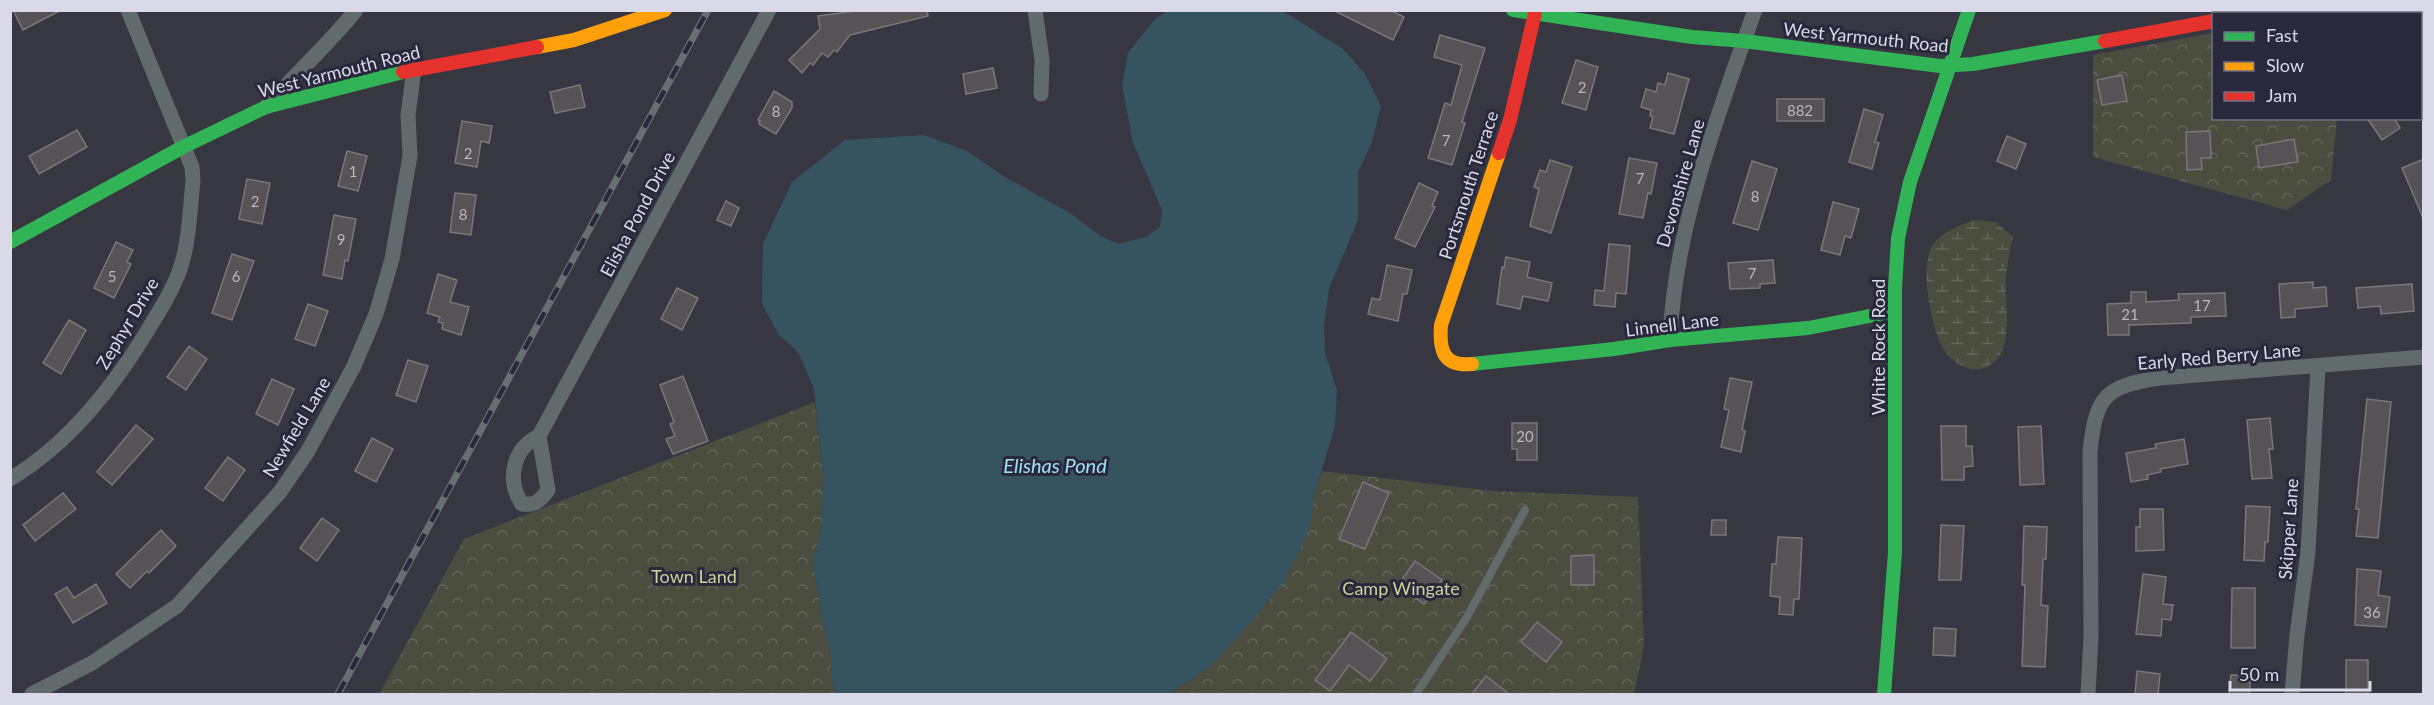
<svg xmlns="http://www.w3.org/2000/svg" width="2434" height="705" font-family="Lato,sans-serif">
	<style>
		.wetland { fill: url(#wetland-marsh) }
		.park { fill: url(#park-crowns) }
		.water { fill: #35545f }
		.building { fill: #575255; stroke: #7b7678; stroke-width: 1.5 }
		.lines { fill: none; stroke-linecap: round; stroke-linejoin: round }
		.lane { stroke: #616b6b; stroke-width: 8 }
		.street { stroke: #616b6b; stroke-width: 15 }
		.fast { stroke: #30b455; stroke-width: 14 }
		.slow { stroke: #ff9f0a; stroke-width: 14 }
		.jam { stroke: #e5322d; stroke-width: 14 }
		.rail-casing { stroke: #686f70; stroke-width: 7 }
		.rail { stroke: #29283c; stroke-width: 4.5; stroke-dasharray: 14; stroke-linecap: butt }
		.labels { text-anchor: middle; dominant-baseline: central; stroke-width: 6; stroke-linejoin: round; paint-order: stroke }
		.number-label { font-size: 15px; fill: #b8b7c2 }
		.street-label { font-size: 18px; fill: #d9d9e7; stroke: #29283c }
		.park-label { font-size: 18px; fill: #cdd29a; stroke: #29283c }
		.water-label { font-size: 20px; font-style: italic; fill: #9ee0f7; stroke: #29283c }
	</style>
	<defs>
		<pattern id="wetland-marsh" width="20" height="14" patternUnits="userSpaceOnUse" patternTransform="scale(1.5)"><rect width="20" height="14" fill="#4b4d3f"/><path d="M1 5h8M5 5V1M11 12h8M15 12V8" fill="none" stroke="#64665b"/></pattern>
		<pattern id="park-crowns" width="20" height="18" patternUnits="userSpaceOnUse" patternTransform="scale(1.5)"><rect width="20" height="18" fill="#4b4d3f"/><path d="M2 6a3 3 0 1 1 6 0M12 15a3 3 0 1 1 6 0" fill="none" stroke="#64665b"/></pattern>
	</defs>
	<rect width="100%" height="100%" fill="#373742"/>
	<path class="wetland" d="M 1973,220 L 1996,222 L 2013,237 C 2010,250 2007,264 2006,278 C 2005,301 2011,329 2002,351 C 1999,359 1994,363 1987,367 C 1972,374 1952,364 1944,350 C 1931,328 1918,264 1934,243 C 1943,231 1960,226 1973,220 Z"/>
	<g class="park">
		<polygon points="2213,33 2214,118 2337,119 2331,180 2287,210 2093,157 2093,55"/>
		<polygon points="815,402 823,474 822,525 813,562 822,618 831,655 831,681 837,694 379,694 464,539"/>
		<polygon points="1322,471 1493,491 1638,497 1644,647 1634,694 1169,694 1211,666 1314,496"/>
	</g>
	<polygon class="water" points="1278,10 1288,14 1343,49 1365,74 1381,106 1372,142 1358,172 1358,220 1329,289 1324,326 1325,353 1337,390 1335,426 1314,496 1309,530 1285,580 1253,620 1211,666 1169,694 837,694 831,681 831,655 822,618 813,562 822,525 823,474 814,388 798,352 779,335 762,304 763,244 792,182 845,140 924,135 967,151 1005,177 1070,213 1099,235 1119,244 1146,237 1160,227 1162,210 1133,143 1122,85 1128,53 1155,19 1167,11"/>
	<g class="building">
		<polygon points="13,10 61,10 23,30"/>
		<polygon points="863,10 927,10 928,16 850,35 837,52 834,50 828,57 822,53 813,65 810,63 802,73 789,60 820,29 818,16"/>
		<polygon points="1333,10 1390,10 1404,17 1393,40"/>
		<polygon points="1440,35 1485,48 1462,122 1465,123 1452,165 1428,158 1445,103 1451,105 1462,65 1434,57"/>
		<polygon points="1576,60 1598,67 1586,110 1562,103"/>
		<polygon points="993,68 997,88 966,94 963,74"/>
		<polygon points="1668,73 1689,79 1674,134 1650,128 1653,117 1650,116 1651,110 1641,107 1646,89 1656,92 1658,83 1665,85"/>
		<polygon points="2122,75 2127,101 2102,105 2097,80"/>
		<polygon points="580,85 585,107 555,113 550,92"/>
		<polygon points="774,91 792,102 792,108 776,134 759,124 760,121 758,120"/>
		<rect x="1777" y="99" width="47" height="22"/>
		<polygon points="1864,109 1883,115 1875,142 1879,143 1872,169 1849,162"/>
		<polygon points="2367,118 2394,118 2400,128 2382,140"/>
		<polygon points="462,121 492,126 489,143 481,141 477,167 455,163"/>
		<polygon points="77,130 87,147 39,174 29,156"/>
		<polygon points="2210,131 2211,158 2201,158 2202,169 2187,170 2186,132"/>
		<polygon points="2007,136 2026,144 2016,169 1997,161"/>
		<polygon points="2294,139 2298,162 2259,168 2256,146"/>
		<polygon points="347,151 367,156 358,191 338,186"/>
		<polygon points="1629,158 1657,163 1651,194 1648,193 1643,218 1619,214"/>
		<polygon points="2424,159 2424,218 2423,218 2402,168"/>
		<polygon points="1550,160 1572,167 1551,233 1530,226 1539,189 1534,187 1540,170 1546,172"/>
		<polygon points="1752,161 1777,169 1758,230 1733,223"/>
		<polygon points="247,179 270,183 262,224 239,219"/>
		<polygon points="1419,183 1438,192 1432,206 1435,207 1415,247 1395,238"/>
		<polygon points="455,193 476,195 471,235 450,232"/>
		<polygon points="726,201 739,208 731,226 717,220"/>
		<polygon points="1833,202 1859,209 1851,238 1845,236 1840,255 1821,250"/>
		<polygon points="334,215 356,219 348,261 345,260 342,279 323,275"/>
		<polygon points="116,242 133,250 127,262 131,264 114,298 94,288"/>
		<polygon points="1609,244 1630,246 1626,294 1616,293 1615,307 1594,305 1595,290 1604,291"/>
		<polygon points="232,254 254,261 232,320 212,313"/>
		<polygon points="1506,257 1530,262 1527,277 1552,283 1548,301 1523,296 1520,309 1497,304 1502,267 1504,268"/>
		<polygon points="1773,260 1775,283 1760,284 1760,288 1730,289 1728,263"/>
		<polygon points="1387,265 1412,270 1407,294 1403,294 1398,321 1368,314 1372,298 1380,300"/>
		<polygon points="438,274 457,280 450,302 469,307 461,335 442,329 443,323 438,322 440,317 427,313"/>
		<polygon points="2313,282 2313,288 2326,287 2327,306 2295,309 2295,317 2281,318 2279,284"/>
		<polygon points="2412,284 2414,311 2381,314 2380,306 2358,308 2356,288"/>
		<polygon points="677,288 698,298 682,330 661,319"/>
		<polygon points="2131,292 2146,292 2146,302 2179,300 2178,294 2225,293 2226,316 2191,317 2191,323 2129,325 2129,335 2108,335 2107,304 2131,303"/>
		<polygon points="308,304 328,311 315,346 295,339"/>
		<polygon points="69,320 86,330 61,374 43,363"/>
		<polygon points="189,346 207,359 186,390 167,377"/>
		<polygon points="408,360 428,366 416,402 396,395"/>
		<polygon points="683,376 708,441 673,454 666,439 675,436 670,424 674,422 660,385"/>
		<polygon points="1730,378 1752,382 1742,430 1745,431 1741,452 1721,447 1729,410 1724,409"/>
		<polygon points="272,379 294,389 278,425 256,414"/>
		<polygon points="2367,399 2391,402 2378,538 2356,536 2359,509 2356,509"/>
		<polygon points="2270,418 2273,449 2269,449 2272,478 2252,479 2247,420"/>
		<polygon points="1512,423 1537,423 1537,460 1517,460 1517,449 1512,449"/>
		<polygon points="136,425 153,439 112,485 97,472"/>
		<polygon points="1941,426 1966,426 1966,446 1972,446 1973,466 1964,467 1964,480 1942,480"/>
		<polygon points="2041,426 2044,484 2020,485 2018,427"/>
		<polygon points="372,438 393,449 376,482 355,471"/>
		<polygon points="2184,439 2188,464 2160,469 2161,472 2147,475 2148,479 2131,482 2126,453 2156,448 2155,444"/>
		<polygon points="228,457 245,470 223,501 205,488"/>
		<polygon points="1363,482 1389,493 1365,549 1339,539"/>
		<polygon points="63,493 76,509 35,541 23,525"/>
		<polygon points="2246,506 2270,507 2268,542 2265,542 2264,561 2244,560"/>
		<polygon points="2140,509 2163,509 2164,550 2136,551 2136,527 2140,527"/>
		<polygon points="322,518 339,530 317,561 300,548"/>
		<polygon points="1712,520 1726,520 1726,535 1711,535"/>
		<polygon points="1941,525 1964,526 1961,580 1939,580"/>
		<polygon points="2024,526 2047,527 2046,559 2043,559 2041,605 2048,606 2045,667 2022,666 2025,585 2022,585"/>
		<polygon points="161,530 176,546 149,573 147,571 130,588 116,574"/>
		<polygon points="1778,537 1802,538 1799,599 1794,599 1793,615 1779,614 1780,597 1770,596 1772,564 1776,564"/>
		<polygon points="1594,555 1594,585 1571,585 1571,556"/>
		<polygon points="1415,561 1442,580 1424,604 1398,585"/>
		<polygon points="2357,569 2381,571 2378,595 2390,597 2386,627 2355,625"/>
		<polygon points="2143,574 2166,577 2163,604 2173,605 2171,620 2162,619 2161,636 2136,634"/>
		<polygon points="96,584 107,603 73,623 55,594 67,587 74,598"/>
		<polygon points="2232,588 2255,588 2255,648 2231,648"/>
		<polygon points="1537,622 1562,642 1546,662 1521,642"/>
		<polygon points="1934,628 1956,629 1955,656 1933,655"/>
		<polygon points="1351,632 1387,659 1370,681 1349,665 1330,691 1315,680"/>
		<rect x="2346" y="660" width="22" height="34"/>
		<polygon points="2137,671 2160,674 2158,694 2135,694"/>
		<polygon points="2231,675 2251,676 2249,694 2229,694"/>
		<polygon points="1486,676 1509,694 1472,694"/>
	</g>
	<g class="lines">
		<polyline class="lane" points="1416,694 1467,617 1525,510"/>
		<g class="street">
			<polyline points="1035,10 1042,60 1041,94"/>
			<polyline points="2380,10 2380,14"/>
			<polyline points="2420,81 2424,85"/>
			<path d="M 266,107 C 295,74 328,45 356,10"/>
			<path d="M 1670,340 C 1674,231 1718,113 1755,10"/>
			<path d="M 539,436 L 548,490 C 541,500 535,506 522,504 C 506,480 513,448 539,436 L 769,10"/>
			<path d="M 10,479 C 70,443 114,386 149,328 C 160,310 172,292 179,272 C 189,246 190,209 193,181 L 192,167 L 128,10"/>
			<polyline points="32,694 92,663 177,606 280,492 308,451 354,366 376,314 392,259 410,156 408,115 414,69"/>
			<path d="M 2088,694 L 2091,636 L 2090,451 C 2096,396 2105,386 2160,378 L 2424,357"/>
			<polyline points="2292,694 2297,635 2308,552 2318,367"/>
		</g>
		<g class="fast">
			<polyline points="1513,10 1692,37 1744,41 1940,66 1973,64 2105,41"/>
			<polyline points="2255,14 2271,10"/>
			<polyline points="10,242 183,147 266,107 403,72"/>
			<polyline points="1472,364 1614,349 1670,340 1808,328 1895,311"/>
			<polyline points="1884,694 1895,553 1895,288 1898,238 1910,182 1969,10"/>
		</g>
		<g class="slow">
			<polyline points="537,47 574,40 665,10"/>
			<path d="M 1472,364 C 1443,367 1439,350 1441,325 L 1499,153"/>
		</g>
		<g class="jam">
			<polyline points="2105,41 2214,21"/>
			<polyline points="403,72 537,47"/>
			<polyline points="1499,153 1510,120 1535,13"/>
		</g>
		<g class="rail-casing">
			<polyline id="rail" points="338,694 708,10"/>
		</g>
		<use href="#rail" class="rail"/>
	</g>
	<g class="labels">
		<g class="number-label">
			<text x="1582" y="87">2</text>
			<text x="1800" y="110">882</text>
			<text x="776" y="111">8</text>
			<text x="1446" y="140">7</text>
			<text x="468" y="153">2</text>
			<text x="353" y="171">1</text>
			<text x="1640" y="178">7</text>
			<text x="1755" y="196">8</text>
			<text x="255" y="201">2</text>
			<text x="463" y="214">8</text>
			<text x="341" y="239">9</text>
			<text x="1752" y="273">7</text>
			<text x="112" y="276">5</text>
			<text x="236" y="276">6</text>
			<text x="2202" y="305">17</text>
			<text x="2130" y="314">21</text>
			<text x="1525" y="436">20</text>
			<text x="2372" y="612">36</text>
		</g>
		<g class="street-label">
			<text transform="translate(1866 37) rotate(6)">West Yarmouth Road</text>
			<text transform="translate(339 71) rotate(-14)">West Yarmouth Road</text>
			<text transform="translate(1680 183) rotate(-74)">Devonshire Lane</text>
			<text transform="translate(1468 185) rotate(-72)">Portsmouth Terrace</text>
			<text transform="translate(637 214) rotate(-62)">Elisha Pond Drive</text>
			<text transform="translate(127 323) rotate(-59)">Zephyr Drive</text>
			<text transform="translate(1672 324) rotate(-7)">Linnell Lane</text>
			<text transform="translate(1878 347) rotate(-90)">White Rock Road</text>
			<text transform="translate(2219 356) rotate(-5)">Early Red Berry Lane</text>
			<text transform="translate(296 427) rotate(-59)">Newfield Lane</text>
			<text transform="translate(2288 529) rotate(-86)">Skipper Lane</text>
		</g>
		<g class="park-label">
			<text x="694" y="576">Town Land</text>
			<text x="1401" y="588">Camp Wingate</text>
		</g>
		<g class="water-label">
			<text x="1055" y="465">Elishas Pond</text>
		</g>
	</g>
	<rect width="2434" height="705" fill="none" stroke="#d9d9e7" stroke-width="24"/>
	<rect x="2212" y="12" width="210" height="108" fill="#29283c" stroke="#6f6f80" stroke-width="1.5"/>
	<rect x="2224" y="32" width="30" height="9" fill="#30b455" stroke="#6f6f80" stroke-width="1.5"/>
	<text x="2266" y="42" font-size="18" fill="#d9d9e7">Fast</text>
	<rect x="2224" y="62" width="30" height="9" fill="#ff9f0a" stroke="#6f6f80" stroke-width="1.5"/>
	<text x="2266" y="72" font-size="18" fill="#d9d9e7">Slow</text>
	<rect x="2224" y="92" width="30" height="9" fill="#e5322d" stroke="#6f6f80" stroke-width="1.5"/>
	<text x="2266" y="102" font-size="18" fill="#d9d9e7">Jam</text>
	<path d="M2230 681v9h140v-9" fill="none" stroke="#d9d9e7" stroke-width="3"/>
	<text x="2239" y="681" font-size="18" fill="#d9d9e7" stroke="#29283c" stroke-width="4.5" paint-order="stroke">50 m</text>
</svg>
